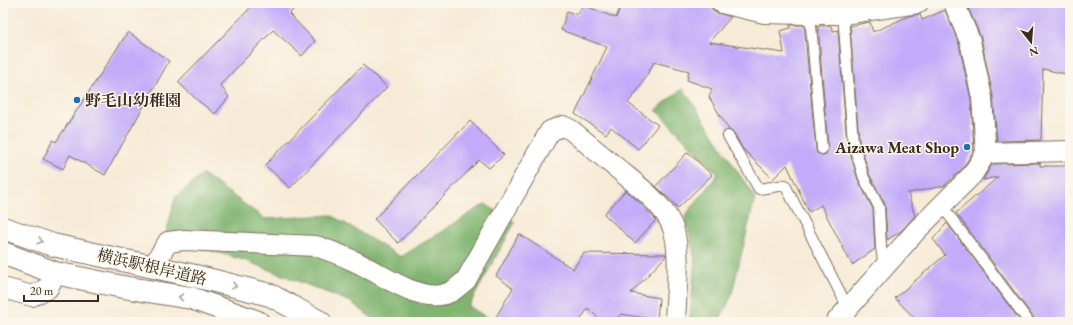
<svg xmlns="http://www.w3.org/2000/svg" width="1073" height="325" font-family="'EB Garamond','Noto Serif JP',serif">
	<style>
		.forest { fill: #80b46f; stroke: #5e6f46 }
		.building { fill: #c2acf9 }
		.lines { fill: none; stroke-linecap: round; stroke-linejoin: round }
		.service-casing { stroke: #7d6e5f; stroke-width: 12 }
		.minor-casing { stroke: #7d6e5f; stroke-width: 22 }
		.primary-casing { stroke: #7d6e5f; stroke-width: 24 }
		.service { stroke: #fff; stroke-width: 10 }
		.minor { stroke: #fff; stroke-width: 20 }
		.primary { stroke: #fff; stroke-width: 22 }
		.oneway { stroke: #a79f9a }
		.poi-dot { fill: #1f6fb2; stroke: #fbf7ec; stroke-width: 1.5 }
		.labels { text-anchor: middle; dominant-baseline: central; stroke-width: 3; stroke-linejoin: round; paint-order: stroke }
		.poi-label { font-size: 16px; font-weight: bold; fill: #3b2a1e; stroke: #fbf7ec; text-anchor: start }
		.street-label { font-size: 16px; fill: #3b2a1e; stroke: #fbf7ec }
	</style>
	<rect width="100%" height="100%" fill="#fbf7ec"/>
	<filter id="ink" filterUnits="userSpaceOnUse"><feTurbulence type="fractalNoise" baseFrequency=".025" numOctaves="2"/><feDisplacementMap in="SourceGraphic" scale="8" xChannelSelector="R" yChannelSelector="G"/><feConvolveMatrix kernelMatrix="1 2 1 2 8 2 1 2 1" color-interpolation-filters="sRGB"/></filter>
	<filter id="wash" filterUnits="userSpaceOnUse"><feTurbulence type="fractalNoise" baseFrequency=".012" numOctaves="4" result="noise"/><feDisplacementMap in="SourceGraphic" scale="16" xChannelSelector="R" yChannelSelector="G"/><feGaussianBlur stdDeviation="0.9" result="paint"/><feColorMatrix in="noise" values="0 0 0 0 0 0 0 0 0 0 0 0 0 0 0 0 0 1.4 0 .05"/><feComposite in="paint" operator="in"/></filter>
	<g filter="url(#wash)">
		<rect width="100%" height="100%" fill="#f7ebd7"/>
		<g class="forest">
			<polygon points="683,88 755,198 731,297 719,322 684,322 690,319 695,258 685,216 718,174 656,110"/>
			<polygon points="203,174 265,219 331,215 401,257 485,204 515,222 469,306 493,322 377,322 351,302 244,260 165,238 175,198"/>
		</g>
		<g id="blocks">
			<g class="building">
				<polygon points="255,3 300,3 289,14 315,41 302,56 273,30 220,85 229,97 215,114 196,99 178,82"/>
				<polygon points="622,3 711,3 711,7 714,12 731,17 709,42 784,53 780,31 791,28 790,25 804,25 816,150 817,153 822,155 826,154 828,148 818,26 831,26 833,31 838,30 847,143 858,180 873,209 875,249 852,265 821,205 809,212 787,165 773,179 742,148 734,133 729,130 709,97 712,89 687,80 689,71 654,62 640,87 628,103 658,125 638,149 611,127 606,134 575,114 607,47 561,30 567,11 577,15 583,5 616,18"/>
				<polygon points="966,3 1070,3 1070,75 1043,69 1041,140 997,141 993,96 981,38"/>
				<polygon points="945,10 959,44 971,100 974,150 963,168 944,186 908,193 915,216 901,231 887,240 885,204 870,176 859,141 850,26 870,22 873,32 909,16 920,14 922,20"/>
				<polygon points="128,32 169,61 105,175 70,155 63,169 43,159 53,140 56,142"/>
				<polygon points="363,65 387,87 290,188 265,165"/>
				<polygon points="470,121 504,155 489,168 479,160 398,243 374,219"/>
				<polygon points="688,152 712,175 678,208 656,186"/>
				<polygon points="1040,163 1040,166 1070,166 1070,322 1035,322 1034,318 956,213 998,177 983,180 992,164"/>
				<polygon points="626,190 642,205 656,220 635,243 604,214"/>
				<polygon points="947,223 1021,322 918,322 895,298 945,255 933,239"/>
				<polygon points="519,234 573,269 584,253 666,254 666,256 631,293 659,298 657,320 621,314 614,322 602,322 588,308 579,322 493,322 513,288 496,276"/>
			</g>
		</g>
	</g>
	<g filter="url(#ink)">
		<use href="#blocks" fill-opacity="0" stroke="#7d6e5f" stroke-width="1"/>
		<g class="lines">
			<g class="service-casing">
				<g id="service">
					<polyline points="810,14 822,149"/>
					<polyline points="843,14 853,142 864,178 879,207 881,247 884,267"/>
					<polyline points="728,136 759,189 785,185 848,308"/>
					<polyline points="942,206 1029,322"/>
				</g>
			</g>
			<g class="minor-casing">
				<g id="minor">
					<polyline points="722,3 764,13 805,14 843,14 918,3"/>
					<polyline points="986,153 1070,151"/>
					<path d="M 153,266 L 168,242 L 184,240 L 316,246 C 330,251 345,256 358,263 C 381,274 415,299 440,295 C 451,294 458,287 466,280 L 550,131 L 563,126 L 571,130 C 587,143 602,156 618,169 C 637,185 667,206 674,231 C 681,256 676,295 675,322"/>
					<polyline points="3,288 32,296 48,288 55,273"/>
					<polyline points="836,322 916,231 972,175 986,153 982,98 970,41 954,3"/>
				</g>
			</g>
			<g class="primary-casing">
				<g id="primary">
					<polyline points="3,228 53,245 195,276 270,295 320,322"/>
					<polyline points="3,253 55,273 123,287 191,298 258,322"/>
				</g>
			</g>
			<use href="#service" class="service"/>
			<use href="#minor" class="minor"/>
			<use href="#primary" class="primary"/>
		</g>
		<defs><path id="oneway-chevron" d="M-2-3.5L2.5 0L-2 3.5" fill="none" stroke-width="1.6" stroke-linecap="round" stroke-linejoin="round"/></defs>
		<g class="oneway">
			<use href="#oneway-chevron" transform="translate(40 241) rotate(19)"/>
			<use href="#oneway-chevron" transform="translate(234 286) rotate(15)"/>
			<use href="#oneway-chevron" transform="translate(181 297) rotate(-171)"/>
		</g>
	</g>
	<g class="poi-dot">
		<circle cx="77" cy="100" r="4"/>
		<circle cx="967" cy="147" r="4"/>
	</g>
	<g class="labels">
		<g class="poi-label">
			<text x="85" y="100">野毛山幼稚園</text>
			<text x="959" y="147" text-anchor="end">Aizawa Meat Shop</text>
		</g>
		<g class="street-label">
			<text transform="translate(152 267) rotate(13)">横浜駅根岸道路</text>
		</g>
	</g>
	<rect width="1073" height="325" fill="none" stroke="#fbf7ec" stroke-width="16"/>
	<g transform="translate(1031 42) rotate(163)" stroke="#fbf7ec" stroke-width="3" paint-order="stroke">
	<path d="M0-3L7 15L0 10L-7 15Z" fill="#3b2a1e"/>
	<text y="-6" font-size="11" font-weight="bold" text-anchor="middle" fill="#3b2a1e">N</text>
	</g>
	<path d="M24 295v6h74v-6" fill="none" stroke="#3b2a1e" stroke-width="2"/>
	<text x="30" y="295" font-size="12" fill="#3b2a1e" stroke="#fbf7ec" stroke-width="3" paint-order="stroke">20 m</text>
</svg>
